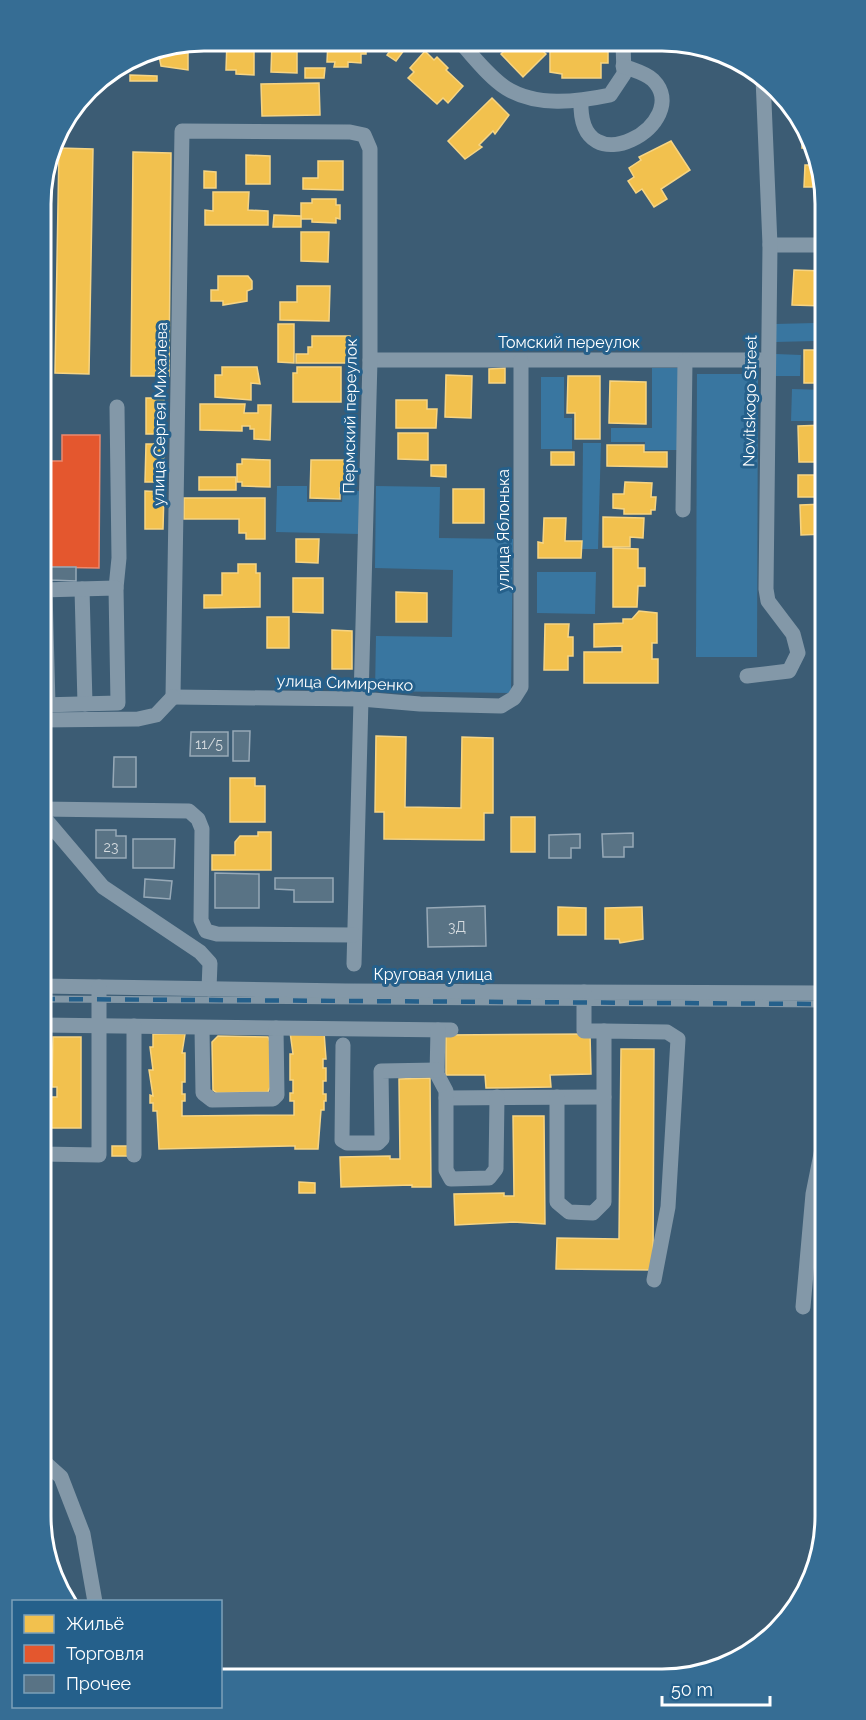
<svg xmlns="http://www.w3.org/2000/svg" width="866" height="1720" font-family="Raleway,sans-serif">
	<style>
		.green { fill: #3976a0 }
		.homes { fill: #f2c14e; stroke: #f6d483; stroke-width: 1.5 }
		.shops { fill: #e4572e; stroke: #ec896d; stroke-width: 1.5 }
		.building { fill: #597385; stroke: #97a9b7; stroke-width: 1.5 }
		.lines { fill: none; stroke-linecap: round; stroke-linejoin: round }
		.minor { stroke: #8398a8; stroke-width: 15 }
		.rail-casing { stroke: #8398a7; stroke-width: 7 }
		.rail { stroke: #25608b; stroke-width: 4.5; stroke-dasharray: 14; stroke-linecap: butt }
		.labels { text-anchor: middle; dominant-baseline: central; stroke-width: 6; stroke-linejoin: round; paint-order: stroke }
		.number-label { font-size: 14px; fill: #d6dce0 }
		.street-label { font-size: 16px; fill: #fff; stroke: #25608b }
		.rim { fill: none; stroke: #fff; stroke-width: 3 }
	</style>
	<rect width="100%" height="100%" fill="#3c5c74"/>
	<g class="green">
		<polygon points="815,323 816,341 775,342 775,324"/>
		<polygon points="776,354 801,355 800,376 776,376"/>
		<polygon points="652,368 679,368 678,450 645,450 645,442 611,442 611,428 652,428"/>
		<polygon points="697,374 758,374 757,657 696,657"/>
		<polygon points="541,377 564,377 564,418 572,418 572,449 541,449"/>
		<polygon points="792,389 825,390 825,421 791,421"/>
		<polygon points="583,443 601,443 598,549 582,549"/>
		<polygon points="277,486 307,486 307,502 342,502 343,491 361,491 360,534 276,532"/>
		<polygon points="376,486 440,487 439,538 513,539 511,693 375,691 376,636 452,637 453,570 375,568"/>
		<polygon points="537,572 596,572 595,614 537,613"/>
	</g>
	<g class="homes">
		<polygon points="227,41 254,41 254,75 236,74 236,70 226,70"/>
		<polygon points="272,41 297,41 297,73 271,72"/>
		<polygon points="328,41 366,42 366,54 361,54 361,63 348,62 348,67 334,67 335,62 327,62"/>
		<polygon points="394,42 410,42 396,61 387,55 396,43"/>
		<polygon points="504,42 534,43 546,54 523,77 501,54 505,50 501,46"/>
		<polygon points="557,43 608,43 608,63 601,63 601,78 562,78 562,74 550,72 550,44"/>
		<polygon points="188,44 188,70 161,66 158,50"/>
		<polygon points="425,51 434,60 437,57 448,68 446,70 463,86 448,103 443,98 437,104 408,78 414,72 410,68"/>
		<polygon points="305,68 325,68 324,78 305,78"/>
		<polygon points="130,75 157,76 157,81 130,81"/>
		<polygon points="319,83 320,115 262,116 261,84"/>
		<polygon points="492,98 509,115 495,134 493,131 479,145 482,147 465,159 448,141"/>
		<polygon points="802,129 815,149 802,148"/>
		<polygon points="671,141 690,170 661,189 667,199 654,207 642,189 636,193 628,181 634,177 629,168 641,160 639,157"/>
		<polygon points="59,148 93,149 89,374 55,373"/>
		<polygon points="133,152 171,153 169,376 131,376"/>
		<polygon points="246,155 270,156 270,184 246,184"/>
		<polygon points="318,161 343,161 343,190 303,189 303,178 318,178"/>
		<polygon points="805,165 819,165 823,187 804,187"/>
		<polygon points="204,171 216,172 216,188 204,188"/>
		<polygon points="213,192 249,192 248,210 268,211 268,225 205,225 205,210 213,211"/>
		<polygon points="312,199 336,199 336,205 340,205 340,219 336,218 336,223 312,222 312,219 301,219 301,203 312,203"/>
		<polygon points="274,215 301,216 301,227 273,227"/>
		<polygon points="301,232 329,232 328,262 301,261"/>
		<polygon points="794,270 825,271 825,306 792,305"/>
		<polygon points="218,276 248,276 252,281 252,289 247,291 247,301 223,305 223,301 211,301 211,290 218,290"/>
		<polygon points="297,286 330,286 329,321 280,320 280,302 297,302"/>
		<polygon points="278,324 294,324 294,363 278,362"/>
		<polygon points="312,336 350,336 350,363 296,363 296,354 308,354 308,347 312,347"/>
		<rect x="804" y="350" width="21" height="33"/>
		<polygon points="222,367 257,367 260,384 251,383 251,400 215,397 215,375 222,375"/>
		<polygon points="297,367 341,367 341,402 293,402 293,373 297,373"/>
		<polygon points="505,368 505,383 489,383 489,369"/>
		<polygon points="446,375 472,376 471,418 445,417"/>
		<polygon points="568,376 600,376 600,439 575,439 575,413 567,413"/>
		<polygon points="610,381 646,382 646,424 609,423"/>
		<rect x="146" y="398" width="18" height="36"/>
		<polygon points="396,400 427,400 427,409 437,409 436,428 396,428"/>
		<polygon points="200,404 245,404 244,413 258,413 258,405 271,405 270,440 254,439 254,429 250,429 250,426 242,426 242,431 200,430"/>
		<polygon points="825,425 825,462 799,462 798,426"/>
		<polygon points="398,433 428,433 428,460 398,459"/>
		<polygon points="146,444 164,444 163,482 145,482"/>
		<polygon points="607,445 644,445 644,452 667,452 667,467 607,466"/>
		<rect x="551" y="452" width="23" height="13"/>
		<polygon points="242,459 270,460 270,487 242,486 242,482 237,482 237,464 242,464"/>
		<polygon points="311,460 347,460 346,488 340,488 340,499 310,498"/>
		<polygon points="431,465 446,465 446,477 431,476"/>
		<rect x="798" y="475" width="27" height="22"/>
		<rect x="199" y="477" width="37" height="13"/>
		<polygon points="625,482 652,483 651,497 656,497 655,510 651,510 651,514 624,514 624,509 613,508 613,494 624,494"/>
		<rect x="453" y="489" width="31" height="34"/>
		<polygon points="145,491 164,492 163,529 145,529"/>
		<polygon points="184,498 265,498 265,539 246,539 246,533 239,533 239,519 184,519"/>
		<polygon points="825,504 825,534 801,535 800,505"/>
		<polygon points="603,517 644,518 643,538 630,537 630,547 603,547"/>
		<polygon points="544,518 566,518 565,541 582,541 581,558 538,558 538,542 543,543"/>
		<polygon points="296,539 319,539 318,563 296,562"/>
		<polygon points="613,548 638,549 638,568 645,568 645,586 638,586 637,607 613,607"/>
		<polygon points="825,548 825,589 819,589 818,549"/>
		<polygon points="238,564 256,564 256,573 260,573 260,607 204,608 204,595 222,595 222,573 238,573"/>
		<polygon points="293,578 323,578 323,613 293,612"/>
		<polygon points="396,592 427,593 427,622 396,622"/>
		<polygon points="639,611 657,613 657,643 652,643 652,659 658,659 658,683 584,683 584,652 622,652 622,646 594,647 594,624 623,623 623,619 632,619"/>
		<rect x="267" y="617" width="22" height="31"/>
		<polygon points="545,624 569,624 568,637 573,637 573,656 568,656 568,670 544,670"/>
		<polygon points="332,630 352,631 352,669 332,669"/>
		<polygon points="376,736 406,737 405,807 461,808 462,737 493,738 493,813 484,813 484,840 384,839 384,812 375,812"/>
		<polygon points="230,778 255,778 255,786 265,786 265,822 230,822"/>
		<rect x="511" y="817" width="24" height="35"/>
		<polygon points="258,832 271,832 271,870 212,870 212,855 235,855 235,842 240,836 258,836"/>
		<polygon points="558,907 586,908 586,935 558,935"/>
		<polygon points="642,907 643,939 620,943 619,939 605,939 605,908"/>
		<polygon points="290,1032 324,1032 326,1059 323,1059 323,1068 326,1068 326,1081 323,1081 323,1094 326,1094 326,1101 324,1101 324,1110 321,1110 318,1149 295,1149 295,1146 290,1146 159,1149 157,1111 153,1111 153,1103 150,1103 150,1095 153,1096 149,1070 153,1070 150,1047 153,1047 153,1034 185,1034 182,1053 185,1053 185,1082 182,1082 182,1094 185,1094 185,1101 182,1101 182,1116 294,1115 294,1101 290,1101 290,1093 293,1093 293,1080 290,1080 290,1054 293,1054"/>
		<polygon points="590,1034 591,1074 550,1075 551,1087 486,1088 485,1075 446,1075 446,1035"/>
		<polygon points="218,1036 268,1037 270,1042 270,1087 268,1092 217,1093 213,1090 212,1042"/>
		<polygon points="53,1037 81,1037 81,1128 41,1128 41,1097 57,1097 57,1087 52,1087"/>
		<polygon points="621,1049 654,1049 653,1270 556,1269 557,1238 619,1239"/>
		<polygon points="430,1078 431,1187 412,1187 412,1185 341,1187 340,1157 390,1156 390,1159 400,1159 399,1079"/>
		<polygon points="513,1116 544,1116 545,1224 513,1222 455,1225 454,1194 504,1193 504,1196 514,1196"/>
		<rect x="112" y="1146" width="17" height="10"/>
		<polygon points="299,1182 315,1183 315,1193 299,1193"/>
	</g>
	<polygon class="shops" points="62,435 100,435 99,568 41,567 42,461 62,461"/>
	<g class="building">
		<polygon points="50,567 76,567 76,581 50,580"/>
		<polygon points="233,731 250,731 249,761 233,761"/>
		<polygon points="191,732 228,732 228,756 190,756"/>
		<polygon points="114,757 136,757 136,787 113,787"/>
		<polygon points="96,830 116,830 116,836 126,836 126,858 96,858"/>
		<polygon points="633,833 633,847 624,847 624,857 603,857 602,834"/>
		<polygon points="580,834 580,848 571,848 571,858 549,858 549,835"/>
		<polygon points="133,839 175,839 174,868 133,868"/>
		<polygon points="215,873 259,874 259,908 215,908"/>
		<polygon points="275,878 333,878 333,902 294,902 294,890 275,889"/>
		<polygon points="145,879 172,881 170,899 144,897"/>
		<polygon points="485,906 486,946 428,947 427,908"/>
	</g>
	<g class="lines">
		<g class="minor">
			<path d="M 460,42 C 474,57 489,77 506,88 C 536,107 577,102 610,95 L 624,74 L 623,43"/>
			<path d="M 581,101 C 578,190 695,122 653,80 C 646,73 633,70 623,66"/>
			<polyline points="770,245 825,245"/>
			<polyline points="370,360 768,360"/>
			<polyline points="683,510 685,361"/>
			<polyline points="116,588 119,558 117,407"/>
			<polyline points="82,589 85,704"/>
			<polyline points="45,590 48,705"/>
			<polyline points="747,676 789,671 798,653 793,634 768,601 766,589 770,245 763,78"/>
			<polyline points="173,697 182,131 350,132 364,135 370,149 370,360 354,964"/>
			<polyline points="173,697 361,699 420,704 501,706 514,698 521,687 521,361"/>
			<polyline points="41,705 118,703 116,588 41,590"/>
			<polyline points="41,720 138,719 156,715 173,697"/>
			<polyline points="41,809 189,811 198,819 202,829 201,920 206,931 217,934 354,935"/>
			<polyline points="41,814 103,887 200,952 210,963 209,989"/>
			<polyline points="41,986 346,991 825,993"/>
			<polyline points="584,992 584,1031 604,1031"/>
			<polyline points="41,1025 276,1028 277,1095 273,1099 212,1100 203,1093 202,1028"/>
			<polyline points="134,1026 134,1155"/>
			<polyline points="276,1028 451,1030"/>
			<polyline points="438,1030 437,1074 446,1091 446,1098 604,1097"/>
			<polyline points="343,1045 342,1140 347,1143 378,1143 382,1139 381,1071 437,1070"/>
			<polyline points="557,1097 557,1202 569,1212 593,1213 604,1202 604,1031 667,1032 678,1039 668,1207 654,1280"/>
			<polyline points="446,1098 446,1170 451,1179 489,1178 496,1169 497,1097"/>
			<polyline points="41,1154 99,1155 99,987"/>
			<polyline points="803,1307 813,1194 825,1134"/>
			<polyline points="41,1459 61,1477 83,1534 95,1602"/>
		</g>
		<g class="rail-casing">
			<polyline id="rail" points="41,999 825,1004"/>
		</g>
		<use href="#rail" class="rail"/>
	</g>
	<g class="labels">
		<g class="number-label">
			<text x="209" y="744">11/5</text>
			<text x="111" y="847">23</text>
			<text x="457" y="927">3Д</text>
		</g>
		<g class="street-label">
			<text x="569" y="342">Томский переулок</text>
			<text transform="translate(750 401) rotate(-89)">Novitskogo Street</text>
			<text transform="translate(160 414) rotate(-89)">улица Сергея Михалева</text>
			<text transform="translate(350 416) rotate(-89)">Пермский переулок</text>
			<text transform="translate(503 530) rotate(-90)">улица Яблонька</text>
			<text transform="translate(345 683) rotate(2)">улица Симиренко</text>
			<text x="433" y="974">Круговая улица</text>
		</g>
	</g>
	<path d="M0 0H866V1720H0ZM204 51H662A153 153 0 0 1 815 204V1516A153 153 0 0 1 662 1669H204A153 153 0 0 1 51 1516V204A153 153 0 0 1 204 51Z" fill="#366d94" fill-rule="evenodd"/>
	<path class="rim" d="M204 51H662A153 153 0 0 1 815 204V1516A153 153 0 0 1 662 1669H204A153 153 0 0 1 51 1516V204A153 153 0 0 1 204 51Z"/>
	<rect x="12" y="1600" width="210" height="108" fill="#25608b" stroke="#7ca0b9" stroke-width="1.5"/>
	<rect x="24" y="1615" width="30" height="18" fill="#f2c14e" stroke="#7ca0b9" stroke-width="1.5"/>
	<text x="66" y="1630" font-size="18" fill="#ffffff">Жильё</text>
	<rect x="24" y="1645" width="30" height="18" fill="#e4572e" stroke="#7ca0b9" stroke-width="1.5"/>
	<text x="66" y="1660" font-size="18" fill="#ffffff">Торговля</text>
	<rect x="24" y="1675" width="30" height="18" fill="#597385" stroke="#7ca0b9" stroke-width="1.5"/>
	<text x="66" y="1690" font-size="18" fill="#ffffff">Прочее</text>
	<path d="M662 1696v9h108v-9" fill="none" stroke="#ffffff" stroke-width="3"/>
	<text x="671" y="1696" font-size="18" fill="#ffffff" stroke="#25608b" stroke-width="4.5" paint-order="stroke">50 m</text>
</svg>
